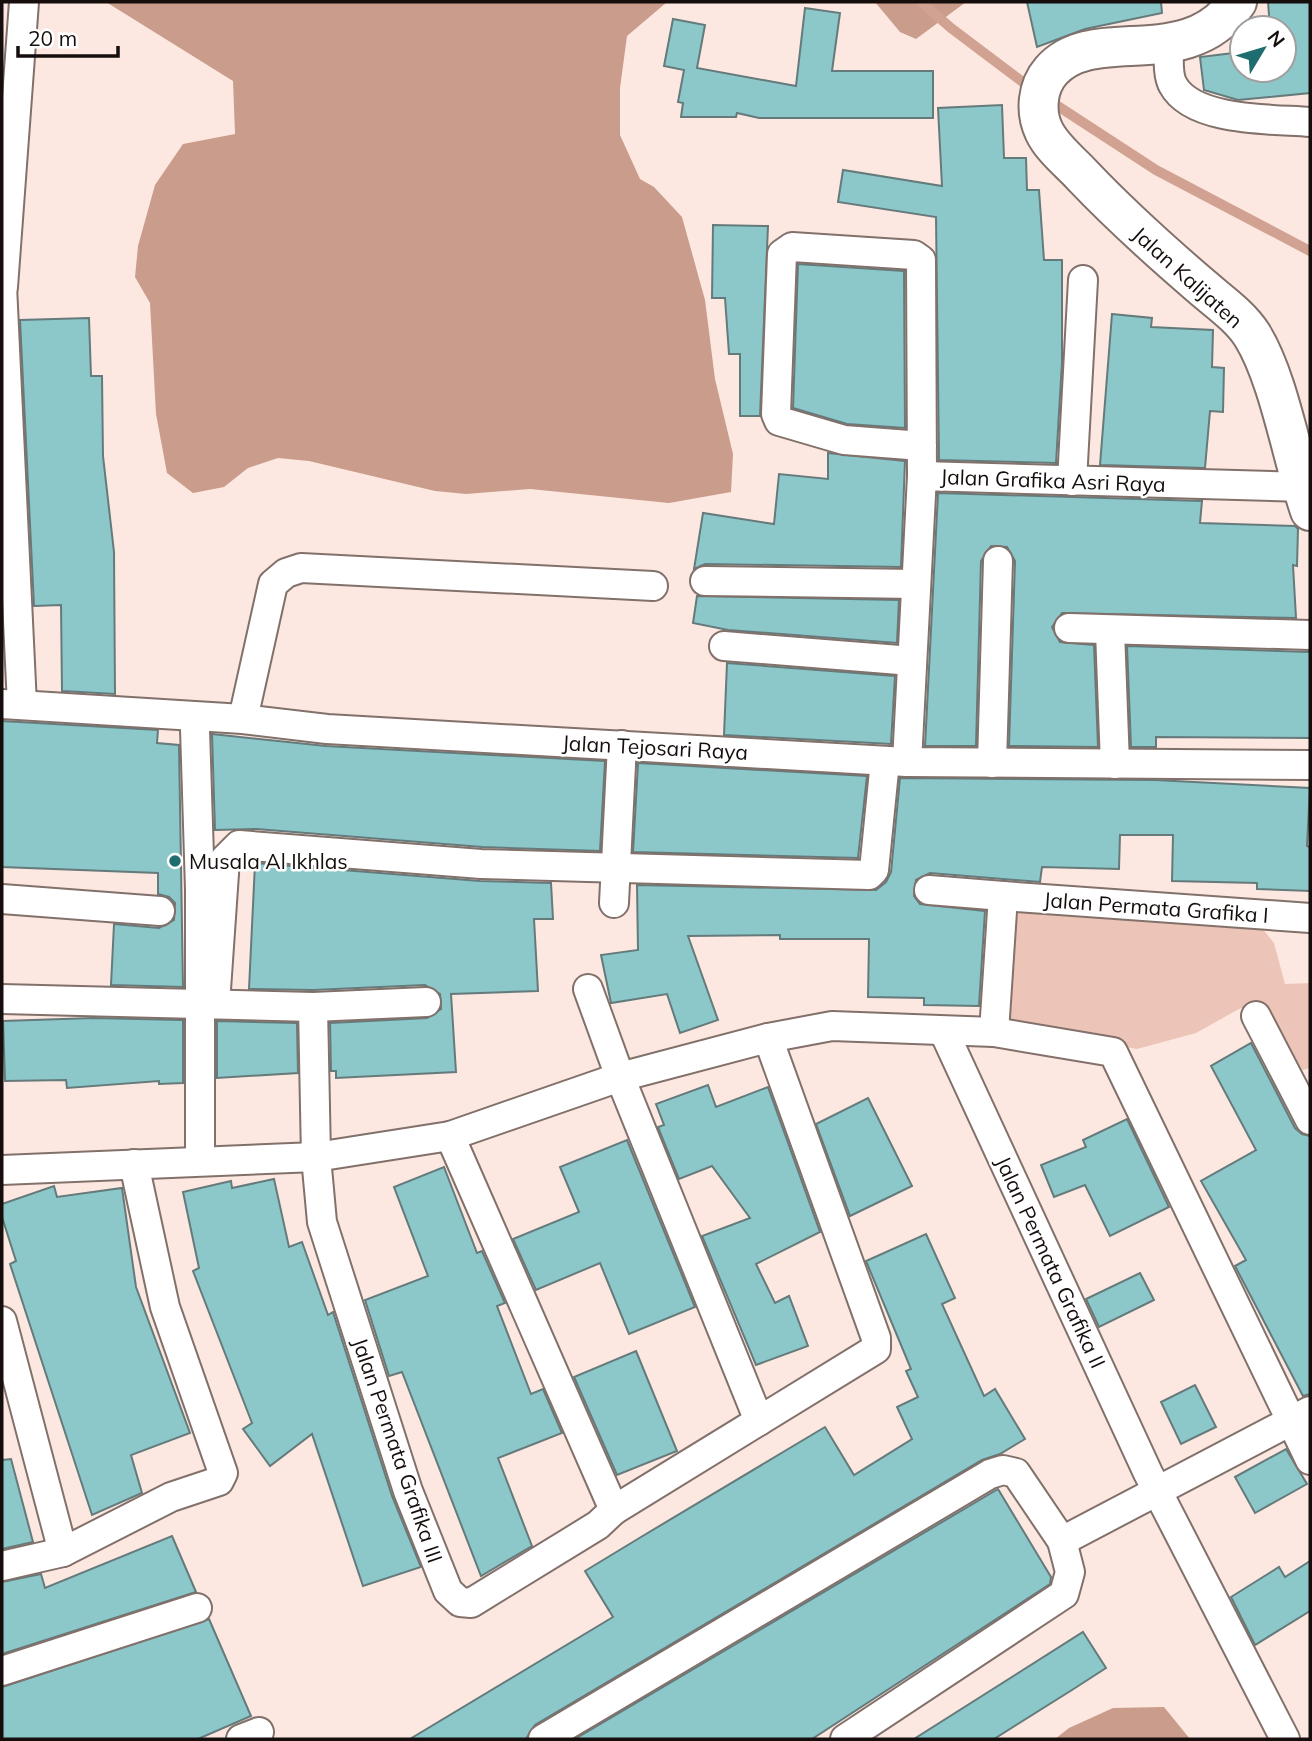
<svg xmlns="http://www.w3.org/2000/svg" width="1312" height="1741" font-family="Mulish,sans-serif">
	<style>
		.green { fill: #edc5b8 }
		.forest { fill: #ca9c8b }
		.lines { fill: none; stroke-linecap: round; stroke-linejoin: round }
		.stream { stroke: #d1a291; stroke-width: 10 }
		.building { fill: #8cc7c9; stroke: #657a7b; stroke-width: 2 }
		.street-casing { stroke: #82706a; stroke-width: 32 }
		.secondary-casing { stroke: #82706a; stroke-width: 42 }
		.street { stroke: #fff; stroke-width: 28 }
		.secondary { stroke: #fff; stroke-width: 38 }
		.poi-dot { fill: #206d6f; stroke: #fff; stroke-width: 2.5 }
		.labels { text-anchor: middle; dominant-baseline: central; stroke-width: 5; stroke-linejoin: round; paint-order: stroke }
		.street-label { font-size: 21px; fill: #150e0c; stroke: #fff }
		.poi-label { font-size: 21px; fill: #150e0c; stroke: #fff; text-anchor: start }
	</style>
	<rect width="100%" height="100%" fill="#fde8e1"/>
	<polygon class="green" points="1018,911 1262,928 1274,943 1285,984 1310,983 1310,1068 1291,1073 1254,1004 1239,1009 1196,1033 1137,1049 1007,1026"/>
	<g class="forest">
		<polygon points="106,2 667,2 627,36 620,88 620,135 640,179 654,187 682,217 705,300 715,379 733,454 731,492 669,503 530,489 466,494 435,491 309,461 278,458 248,468 224,487 193,493 167,473 156,414 150,303 135,277 138,246 155,185 183,144 235,134 233,81"/>
		<polygon points="875,2 966,2 916,39 900,32"/>
		<polygon points="1164,1707 1190,1739 1055,1739 1069,1728 1113,1708"/>
	</g>
	<g class="lines">
		<g class="stream">
			<polyline points="921,2 951,28 1032,89"/>
			<polyline points="1047,99 1156,170 1310,251"/>
		</g>
	</g>
	<g class="building">
		<polygon points="1027,2 1161,2 1162,13 1085,29 1037,47"/>
		<polygon points="1268,2 1310,2 1310,93 1238,100 1204,90 1200,57 1242,52 1242,70 1284,70 1284,28 1270,28"/>
		<polygon points="805,8 840,13 832,71 933,71 933,118 759,118 737,113 736,117 681,117 683,103 678,102 684,70 664,66 673,19 705,25 697,68 796,86"/>
		<polygon points="1002,105 1004,158 1026,158 1027,190 1039,190 1044,260 1062,260 1062,363 1056,463 939,460 936,217 838,202 843,170 942,186 938,108"/>
		<polygon points="713,225 768,226 760,416 740,416 740,354 729,354 725,298 712,298"/>
		<polygon points="798,264 904,271 905,428 847,424 793,408"/>
		<polygon points="1112,314 1152,318 1151,327 1213,330 1212,367 1224,368 1223,412 1210,411 1205,468 1100,465"/>
		<polygon points="89,318 91,376 102,376 103,456 114,552 115,694 62,691 61,605 34,606 20,320"/>
		<polygon points="828,453 905,461 901,567 705,564 694,569 703,513 774,524 779,474 828,479"/>
		<polygon points="938,493 1202,501 1200,523 1295,526 1298,529 1297,566 1293,565 1296,618 1062,613 1052,627 1060,642 1094,645 1098,747 1009,746 1015,561 1007,547 991,546 981,561 976,746 925,746"/>
		<polygon points="697,596 899,600 897,643 728,630 693,623"/>
		<polygon points="1127,646 1310,652 1310,738 1156,737 1156,747 1131,747"/>
		<polygon points="727,663 895,676 891,744 724,735"/>
		<polygon points="2,721 158,730 157,743 179,745 183,987 111,985 114,924 159,928 174,920 175,903 169,897 158,894 158,873 2,867"/>
		<polygon points="212,734 326,746 605,761 600,851 482,847 256,829 215,830"/>
		<polygon points="638,763 867,776 858,858 633,852"/>
		<polygon points="900,778 1155,780 1310,788 1307,846 1310,847 1310,891 1257,889 1257,883 1172,881 1173,835 1120,835 1119,869 1042,867 1040,882 930,873 916,880 914,896 920,904 985,911 979,1006 924,1005 924,998 868,997 869,939 780,939 780,935 688,936 718,1020 680,1033 667,994 611,1003 601,955 638,950 637,885 876,890 886,882 891,872"/>
		<polygon points="255,863 480,881 551,883 553,919 534,919 538,991 451,994 456,1072 336,1078 336,1071 331,1071 330,1023 427,1018 441,1009 440,994 425,985 313,990 249,989"/>
		<polygon points="93,1018 183,1020 183,1083 159,1084 159,1081 67,1088 66,1080 5,1081 3,1021"/>
		<polygon points="217,1021 297,1023 298,1073 217,1078"/>
		<polygon points="1251,1043 1295,1128 1302,1134 1310,1136 1310,1394 1303,1396 1235,1266 1246,1260 1201,1181 1256,1150 1211,1066"/>
		<polygon points="708,1085 716,1107 768,1087 820,1232 756,1264 775,1303 789,1296 808,1346 756,1365 702,1236 750,1218 712,1166 679,1179 658,1127 664,1125 656,1104"/>
		<polygon points="868,1098 912,1186 850,1216 816,1124"/>
		<polygon points="1127,1119 1169,1207 1110,1236 1085,1185 1054,1197 1041,1165 1086,1147 1083,1140"/>
		<polygon points="627,1140 695,1307 629,1334 600,1263 536,1290 513,1239 579,1212 560,1167"/>
		<polygon points="444,1167 477,1253 482,1251 505,1303 497,1306 531,1394 543,1389 562,1433 498,1458 532,1546 481,1576 402,1372 389,1376 365,1300 428,1276 394,1187"/>
		<polygon points="274,1179 289,1247 302,1242 328,1315 333,1312 392,1496 421,1567 363,1586 312,1434 270,1466 243,1429 252,1423 193,1271 199,1268 183,1192 231,1181 232,1188"/>
		<polygon points="54,1186 57,1197 122,1188 136,1287 190,1433 131,1455 142,1493 92,1515 10,1264 16,1261 2,1217 2,1204"/>
		<polygon points="926,1234 955,1298 942,1304 984,1396 995,1389 1025,1439 1000,1454 982,1460 535,1725 526,1739 410,1739 613,1617 585,1571 641,1537 825,1427 854,1475 912,1439 897,1407 918,1397 906,1371 911,1369 866,1261"/>
		<polygon points="1140,1273 1154,1300 1099,1327 1086,1299"/>
		<polygon points="636,1351 677,1451 617,1475 574,1377"/>
		<polygon points="1195,1385 1216,1427 1181,1444 1161,1402"/>
		<polygon points="1286,1449 1307,1484 1255,1513 1235,1477"/>
		<polygon points="11,1459 33,1542 2,1549 2,1460"/>
		<polygon points="998,1489 1051,1577 1050,1584 812,1739 575,1739"/>
		<polygon points="172,1536 196,1592 2,1654 2,1582 41,1574 45,1588"/>
		<polygon points="1310,1561 1310,1611 1255,1645 1231,1597 1279,1567 1285,1577"/>
		<polygon points="209,1619 251,1716 198,1739 2,1739 2,1687"/>
		<polygon points="1083,1632 1106,1668 1072,1690 994,1739 914,1739"/>
	</g>
	<g class="lines">
		<g class="street-casing">
			<g id="street">
				<path d="M 1169,42 C 1169,55 1167,75 1173,85 C 1193,122 1273,119 1310,122"/>
				<polyline points="2,286 22,705"/>
				<polyline points="3,287 24,2"/>
				<polyline points="922,446 844,440 779,421 776,414 782,254 792,247 914,255 921,260 922,476"/>
				<polyline points="1072,481 1083,280"/>
				<polyline points="705,581 916,584"/>
				<polyline points="1069,628 1310,635"/>
				<polyline points="1110,631 1115,764"/>
				<polyline points="724,646 912,661"/>
				<polyline points="2,704 243,719 327,729 907,762 1310,765"/>
				<polyline points="243,719 273,584 286,573 301,568 653,586"/>
				<polyline points="195,729 200,889 200,1161"/>
				<polyline points="907,762 922,476 1303,487"/>
				<polyline points="992,763 998,561"/>
				<polyline points="929,890 1003,896"/>
				<polyline points="2,899 160,911"/>
				<polyline points="614,903 622,745"/>
				<polyline points="588,989 620,1077 759,1421"/>
				<polyline points="2,999 313,1007 426,1002"/>
				<polyline points="215,1004 225,859 239,845 481,864 869,875 874,870 885,761"/>
				<polyline points="313,1007 316,1157 322,1222 408,1491 448,1591 460,1602 471,1603 598,1525 614,1510"/>
				<polyline points="1256,1016 1310,1120"/>
				<polyline points="944,1032 1148,1473 1285,1739"/>
				<polyline points="994,1032 1003,896 1310,918"/>
				<polyline points="450,1136 614,1510 876,1349 876,1338 768,1038"/>
				<polyline points="2,1170 316,1157 450,1136 620,1077 768,1038 832,1026 994,1032 1113,1052 1310,1460"/>
				<polyline points="2,1321 63,1552"/>
				<polyline points="2,1566 63,1552 171,1497 219,1481 223,1473 165,1307 134,1164"/>
				<polyline points="2,1671 197,1608"/>
				<polyline points="241,1739 259,1732"/>
				<polyline points="543,1739 990,1474 1003,1470 1016,1473 1062,1541 1310,1411"/>
				<polyline points="845,1739 1064,1594 1070,1572 1062,1541"/>
			</g>
		</g>
		<g class="secondary-casing">
			<path id="secondary" d="M 1237,2 C 1187,75 1094,22 1051,71 C 1037,87 1035,112 1044,131 C 1052,148 1069,161 1082,175 C 1120,215 1160,251 1202,287 C 1218,301 1240,316 1252,335 C 1279,378 1292,459 1310,511"/>
		</g>
		<use href="#street" class="street"/>
		<use href="#secondary" class="secondary"/>
	</g>
	<circle class="poi-dot" cx="175" cy="861" r="7"/>
	<g class="labels">
		<g class="street-label">
			<text transform="translate(1188 277) rotate(42)">Jalan Kalijaten</text>
			<text transform="translate(1053 480) rotate(2)">Jalan Grafika Asri Raya</text>
			<text transform="translate(655 747) rotate(3)">Jalan Tejosari Raya</text>
			<text transform="translate(1156 907) rotate(4)">Jalan Permata Grafika I</text>
			<text transform="translate(1051 1262) rotate(65)">Jalan Permata Grafika II</text>
			<text transform="translate(398 1450) rotate(71)">Jalan Permata Grafika III</text>
		</g>
		<g class="poi-label">
			<text x="189" y="861">Musala Al Ikhlas</text>
		</g>
	</g>
	<rect width="1312" height="1741" fill="none" stroke="#150e0c" stroke-width="7"/>
	<g transform="translate(1263 49) rotate(52)"><circle r="33" fill="#ffffff" stroke="#a19f9e" stroke-width="2"/>
	<path d="M0-5L12 26L0 18L-12 26Z" fill="#206d6f"/>
	<text y="-10" font-size="19" font-weight="bold" text-anchor="middle" fill="#150e0c">N</text>
	</g>
	<path d="M18 46v10h100v-10" fill="none" stroke="#150e0c" stroke-width="3.5"/>
	<text x="28" y="46" font-size="21" fill="#150e0c" stroke="#ffffff" stroke-width="5" paint-order="stroke">20 m</text>
</svg>
